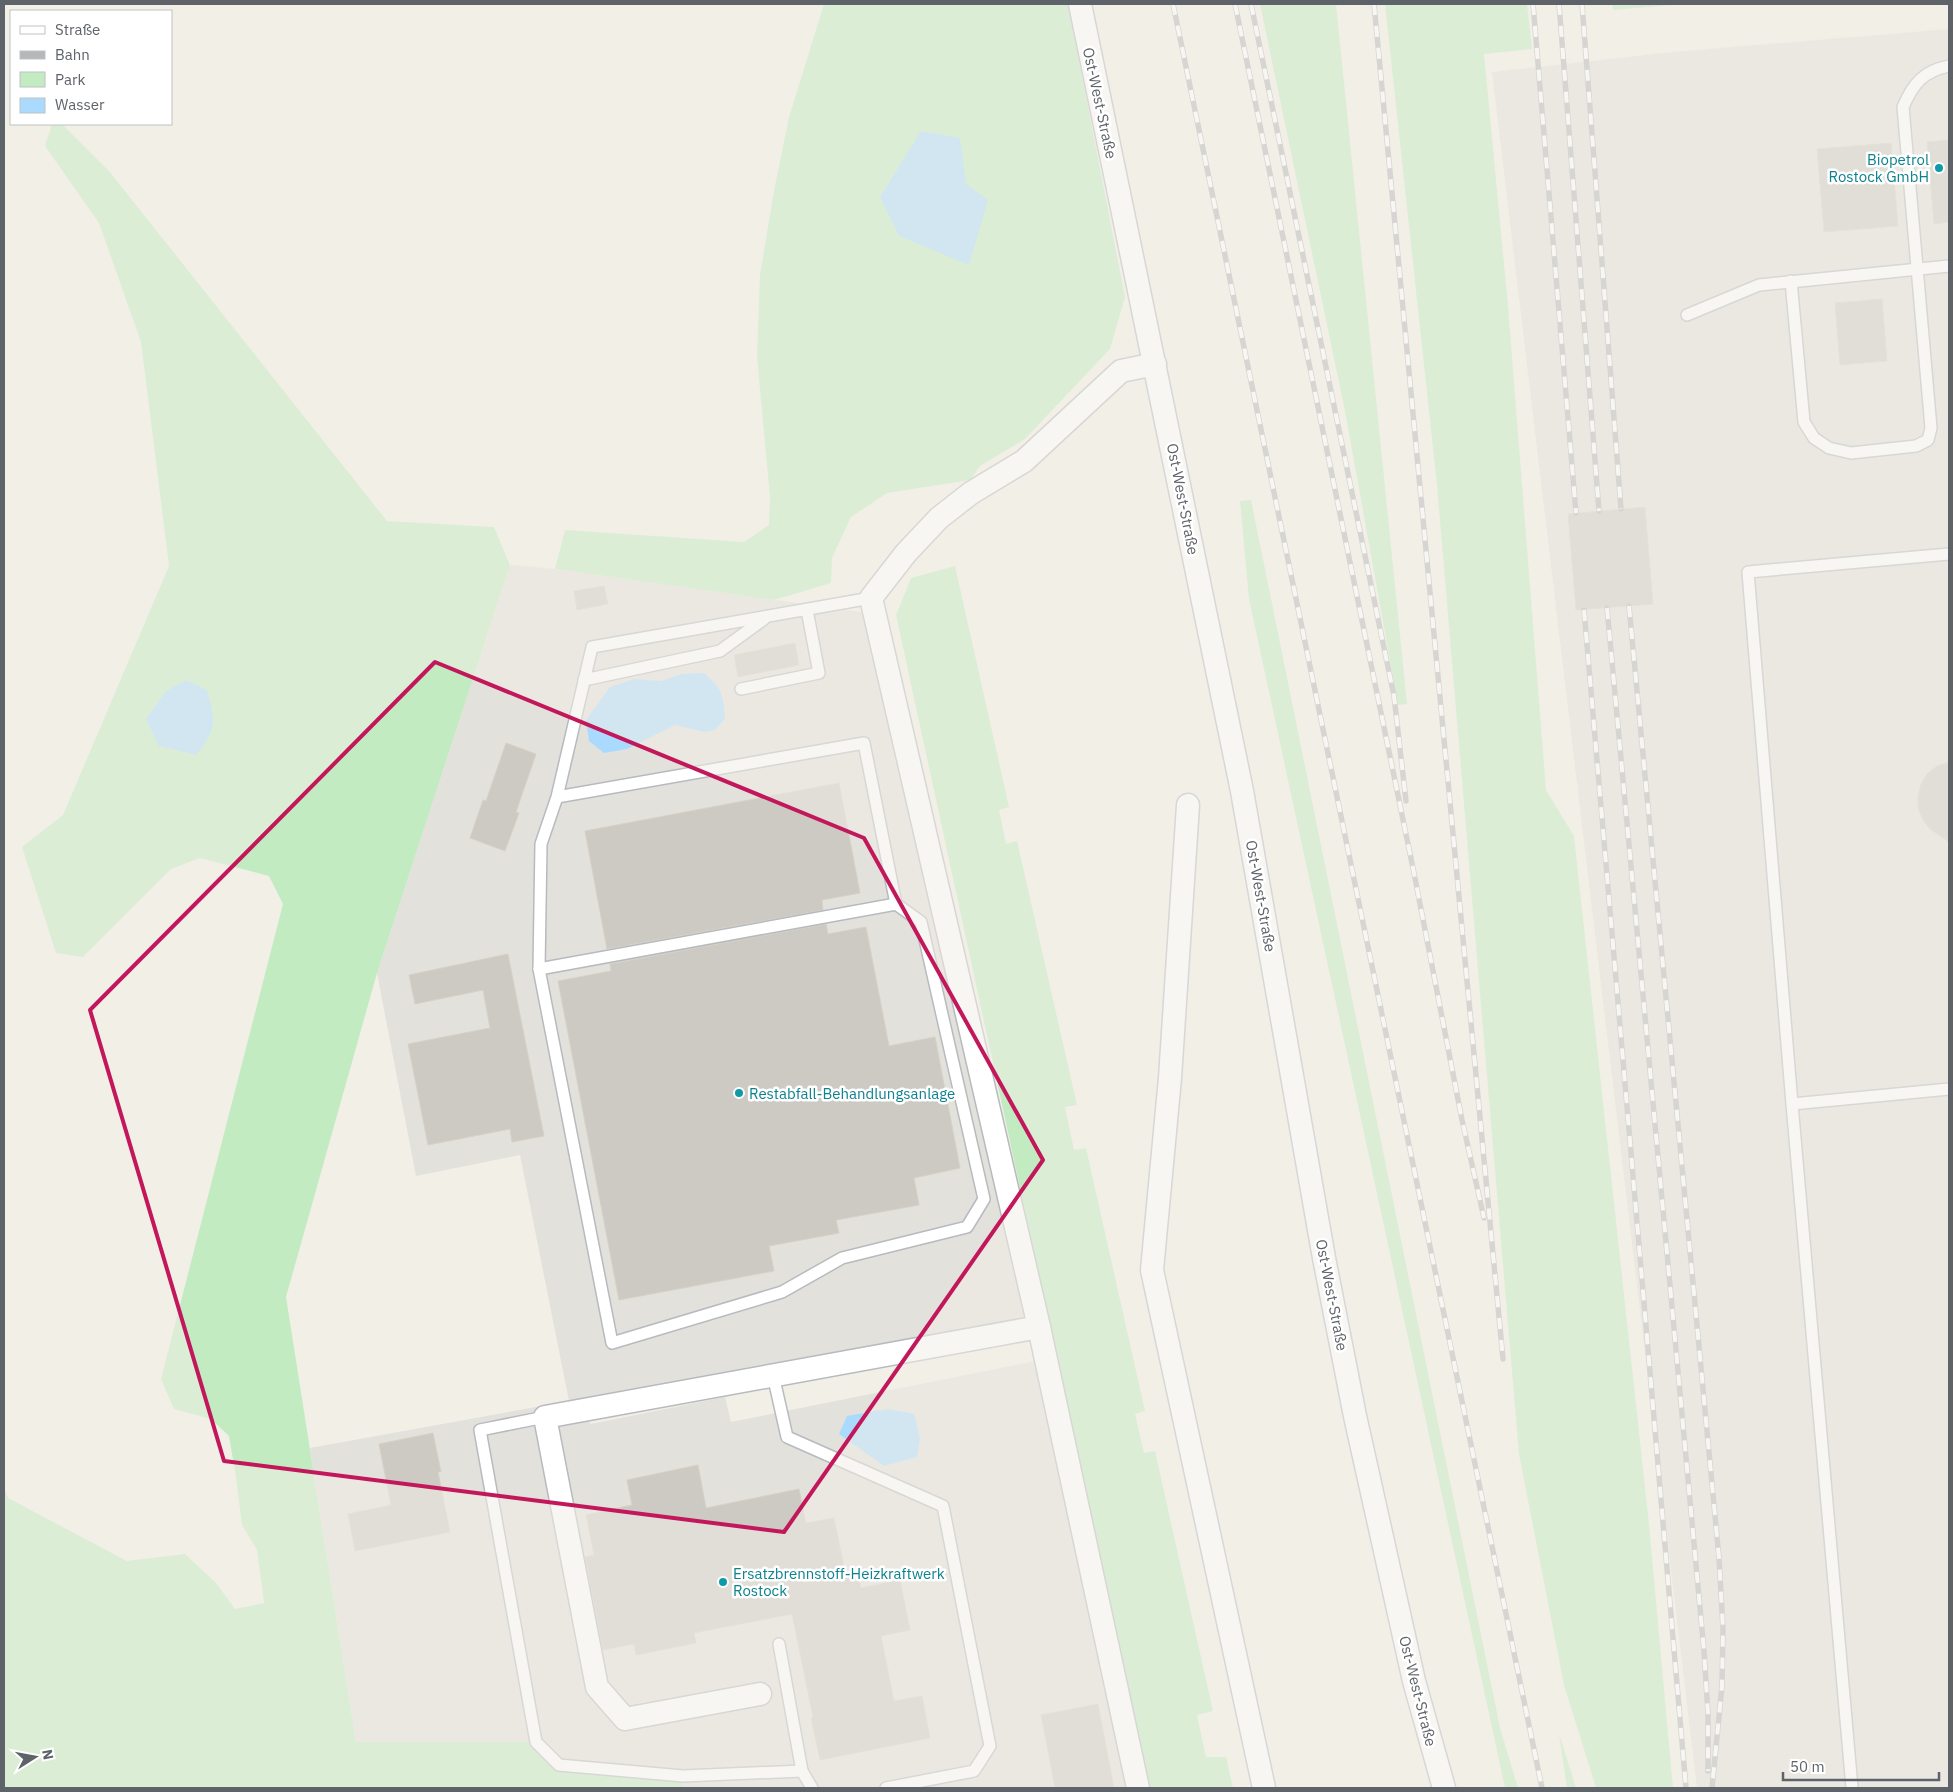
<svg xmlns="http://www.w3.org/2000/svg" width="1953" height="1792" font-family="'IBM Plex Sans',sans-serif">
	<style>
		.industrial { fill: #e2e1db }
		.green { fill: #c2ebc2 }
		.water { fill: #aadbff }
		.building { fill: #cdcac4; stroke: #d7d1c5 }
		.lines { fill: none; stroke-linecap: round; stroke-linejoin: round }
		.service-casing { stroke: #b7babf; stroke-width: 14 }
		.minor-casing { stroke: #b7babf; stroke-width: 25 }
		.service { stroke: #fff; stroke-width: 11 }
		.minor { stroke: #fff; stroke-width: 22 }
		.rail-casing { stroke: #b6b7b8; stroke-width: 5.5 }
		.rail { stroke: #fff; stroke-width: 4; stroke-dasharray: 11; stroke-linecap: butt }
		.marked { fill: none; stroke: #c2185b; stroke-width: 4; stroke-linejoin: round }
		.culture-dot { fill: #0f9aa8; stroke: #fff; stroke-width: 2 }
		.labels { text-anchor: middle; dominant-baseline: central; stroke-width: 5; stroke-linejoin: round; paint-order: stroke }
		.street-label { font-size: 15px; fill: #5e6369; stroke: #fff }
		.culture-label { font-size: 15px; fill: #0d838f; stroke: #fff; text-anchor: start }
	</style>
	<rect width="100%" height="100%" fill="#f2efe7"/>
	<g class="industrial">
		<polygon points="1949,29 1949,1788 1697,1788 1492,72 1672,52"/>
		<polygon points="510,565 555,569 863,612 1027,1317 569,1401 591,1424 725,1397 731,1422 1040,1360 1130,1788 683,1788 683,1777 559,1765 535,1742 356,1742 310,1448 569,1401 520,1155 416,1176 377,973"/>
	</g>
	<g class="green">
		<polygon points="824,4 1068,4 1125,297 1110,349 1025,439 980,466 970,480 887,493 851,517 832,558 831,583 774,600 555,569 565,530 744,542 769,525 770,497 757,357 760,275 774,191 789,117"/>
		<polygon points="1260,4 1336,4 1407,704 1398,705 1345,411"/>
		<polygon points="1385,4 1527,4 1532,49 1484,54 1508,306 1546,790 1574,836 1649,1524 1673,1788 1596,1788 1564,1685 1519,1454 1437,485"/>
		<polygon points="1612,4 1681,4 1613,10"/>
		<polygon points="52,124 62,124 109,171 387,521 494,527 510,565 377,973 286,1297 356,1742 536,1742 559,1765 683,1776 683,1788 4,1788 4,1487 8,1498 127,1561 185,1554 216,1583 235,1609 264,1603 257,1550 242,1525 236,1477 229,1436 211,1419 174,1409 161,1379 283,904 269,876 200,858 171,869 83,957 56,953 22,847 63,815 169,566 141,342 99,223 45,146"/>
		<polygon points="1251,500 1500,1728 1518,1788 1505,1788 1249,599 1240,501"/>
		<polygon points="955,566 1009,807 999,810 1006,844 1017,841 1077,1105 1065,1107 1074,1150 1086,1148 1145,1411 1135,1414 1144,1453 1155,1451 1213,1711 1197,1715 1206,1757 1226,1757 1233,1788 1150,1788 896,615 911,578"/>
		<polygon points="1559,1733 1576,1788 1567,1788"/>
	</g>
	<g class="water">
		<polygon points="921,131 960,138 966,184 988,200 969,265 899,236 880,197"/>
		<path d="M 704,673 C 723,689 723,695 725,719 L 715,730 L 704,732 L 675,725 L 627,749 L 604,753 L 589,741 L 586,720 L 610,687 L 634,679 L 661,681 L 681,674 Z"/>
		<path d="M 186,680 L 207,690 C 216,721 217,729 196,755 L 159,746 L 146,719 L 166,691 Z"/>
		<polygon points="888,1409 914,1414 920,1438 917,1457 884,1466 839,1434 847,1416"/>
	</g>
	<g class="building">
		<polygon points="1949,140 1949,222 1934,224 1927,142"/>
		<polygon points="1891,143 1898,226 1824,232 1817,149"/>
		<polygon points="1882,299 1887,361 1840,365 1835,303"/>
		<polygon points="1645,507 1653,604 1576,610 1568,514"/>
		<polygon points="604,586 608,604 577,610 574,591"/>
		<polygon points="795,643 799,665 738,677 734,655"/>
		<polygon points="506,743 536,754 516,812 519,813 505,851 470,838 483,800 486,801"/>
		<polygon points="1949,762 1949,842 1930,829 1923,820 1918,808 1918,796 1921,784 1927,774 1937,766"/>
		<polygon points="839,783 860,893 822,900 823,910 607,949 585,831"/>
		<polygon points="826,924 828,934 866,927 889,1046 935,1037 960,1168 914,1178 919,1205 836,1220 839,1233 769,1246 774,1271 619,1300 558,981 611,971 610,964"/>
		<polygon points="508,954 544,1136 512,1142 510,1129 428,1145 408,1044 490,1028 483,990 415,1004 409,975"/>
		<polygon points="433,1433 441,1472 438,1472 450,1532 355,1551 348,1514 391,1505 379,1444"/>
		<polygon points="698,1465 706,1508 799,1489 806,1523 834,1518 846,1576 858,1574 861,1588 900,1580 910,1630 881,1636 894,1701 922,1696 930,1738 820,1760 811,1718 813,1717 792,1614 694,1633 696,1643 636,1655 634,1644 603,1650 585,1557 594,1555 586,1515 632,1505 627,1480"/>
		<polygon points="1098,1704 1114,1788 1055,1788 1041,1715"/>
	</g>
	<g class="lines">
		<g class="service-casing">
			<g id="service">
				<path d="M 1791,281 L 1804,422 L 1814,438 L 1829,448 L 1851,453 L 1916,446 L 1928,440 L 1931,428 L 1903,107 C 1913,84 1923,71 1949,66"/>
				<polyline points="1687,315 1759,285 1949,266"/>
				<polyline points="584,680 720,651 764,619"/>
				<polyline points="741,689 819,673 807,610"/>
				<polyline points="557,797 864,743 896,904 921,922 984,1199 967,1227 842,1258 782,1292 612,1343 539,969 541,844 557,797 592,647 871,598"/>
				<polyline points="539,969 896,904"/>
				<polyline points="1792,1104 1949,1089"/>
				<polyline points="773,1375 787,1437 943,1506 990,1746 974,1771 886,1788"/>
				<polyline points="545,1417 480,1430 536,1742 559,1765 683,1776 802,1771 812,1788"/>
				<polyline points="779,1644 802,1771"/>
				<polyline points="1852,1788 1792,1104 1748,572 1949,554"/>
			</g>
		</g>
		<g class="minor-casing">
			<g id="minor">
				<polyline points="1080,4 1242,791 1324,1258 1355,1416 1414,1681 1444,1788"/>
				<polyline points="1188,805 1170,1078 1152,1270 1264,1788"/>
				<polyline points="760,1694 625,1719 597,1687 545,1417 1039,1327"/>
				<polyline points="1138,1788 1039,1327 871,598 906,553 939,518 971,493 1024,461 1121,371 1155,364"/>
			</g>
		</g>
		<use href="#service" class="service"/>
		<use href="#minor" class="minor"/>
		<g class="rail-casing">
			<g id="rail">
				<polyline points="1173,4 1542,1788"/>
				<polyline points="1235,4 1414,873 1462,1120 1484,1218"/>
				<polyline points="1251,4 1394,696 1406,801"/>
				<polyline points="1374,4 1503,1359"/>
				<polyline points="1533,4 1576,513"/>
				<polyline points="1559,4 1599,511"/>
				<polyline points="1582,4 1621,509"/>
				<polyline points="1629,606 1719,1558 1723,1629 1722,1686 1712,1788"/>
				<polyline points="1607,608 1704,1651 1708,1714 1708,1771"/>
				<polyline points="1584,610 1686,1788"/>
			</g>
		</g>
		<use href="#rail" class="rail"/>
	</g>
	<path d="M0 0H1953V1792H0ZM 435,662 L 864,838 L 1043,1160 L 784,1532 L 224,1461 L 90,1010 Z" fill="#f2efe7" fill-opacity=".55" fill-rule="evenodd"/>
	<path class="marked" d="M 435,662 L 864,838 L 1043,1160 L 784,1532 L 224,1461 L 90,1010 Z"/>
	<g class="culture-dot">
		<circle cx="1939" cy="168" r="5"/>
		<circle cx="739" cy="1093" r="5"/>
		<circle cx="723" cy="1582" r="5"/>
	</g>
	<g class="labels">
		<g class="street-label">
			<text transform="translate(1100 103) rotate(78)">Ost-West-Straße</text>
			<text transform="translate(1183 499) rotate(79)">Ost-West-Straße</text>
			<text transform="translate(1261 896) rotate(80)">Ost-West-Straße</text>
			<text transform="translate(1332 1295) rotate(79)">Ost-West-Straße</text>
			<text transform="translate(1418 1691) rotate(76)">Ost-West-Straße</text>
		</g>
		<g class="culture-label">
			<text x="1929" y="159" text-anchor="end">Biopetrol<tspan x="1929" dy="17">Rostock GmbH</tspan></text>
			<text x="749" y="1093">Restabfall-Behandlungsanlage</text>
			<text x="733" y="1573">Ersatzbrennstoff-Heizkraftwerk<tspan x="733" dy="17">Rostock</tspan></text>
		</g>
	</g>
	<rect width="1953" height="1792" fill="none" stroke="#5e6369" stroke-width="10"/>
	<rect x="10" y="10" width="162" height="115" fill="#ffffff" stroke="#bfc1c3"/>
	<rect x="20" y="26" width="25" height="8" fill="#ffffff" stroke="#bfc1c3"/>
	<text x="55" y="35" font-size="15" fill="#5e6369">Straße</text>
	<rect x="20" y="51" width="25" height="8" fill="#b6b7b8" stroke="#bfc1c3"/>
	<text x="55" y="60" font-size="15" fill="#5e6369">Bahn</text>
	<rect x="20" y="72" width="25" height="15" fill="#c2ebc2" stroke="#bfc1c3"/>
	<text x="55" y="85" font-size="15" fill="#5e6369">Park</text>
	<rect x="20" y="98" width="25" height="15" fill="#aadbff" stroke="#bfc1c3"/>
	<text x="55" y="110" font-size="15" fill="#5e6369">Wasser</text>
	<g transform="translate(35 1757) rotate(79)" stroke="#ffffff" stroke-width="4" paint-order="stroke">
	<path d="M0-4L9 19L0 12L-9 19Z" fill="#5e6369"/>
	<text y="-8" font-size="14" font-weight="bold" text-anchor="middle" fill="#5e6369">N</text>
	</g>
	<path d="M1783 1772v8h156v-8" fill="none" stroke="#5e6369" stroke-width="2.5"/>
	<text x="1790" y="1772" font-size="15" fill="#5e6369" stroke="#ffffff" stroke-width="4" paint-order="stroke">50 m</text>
</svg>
